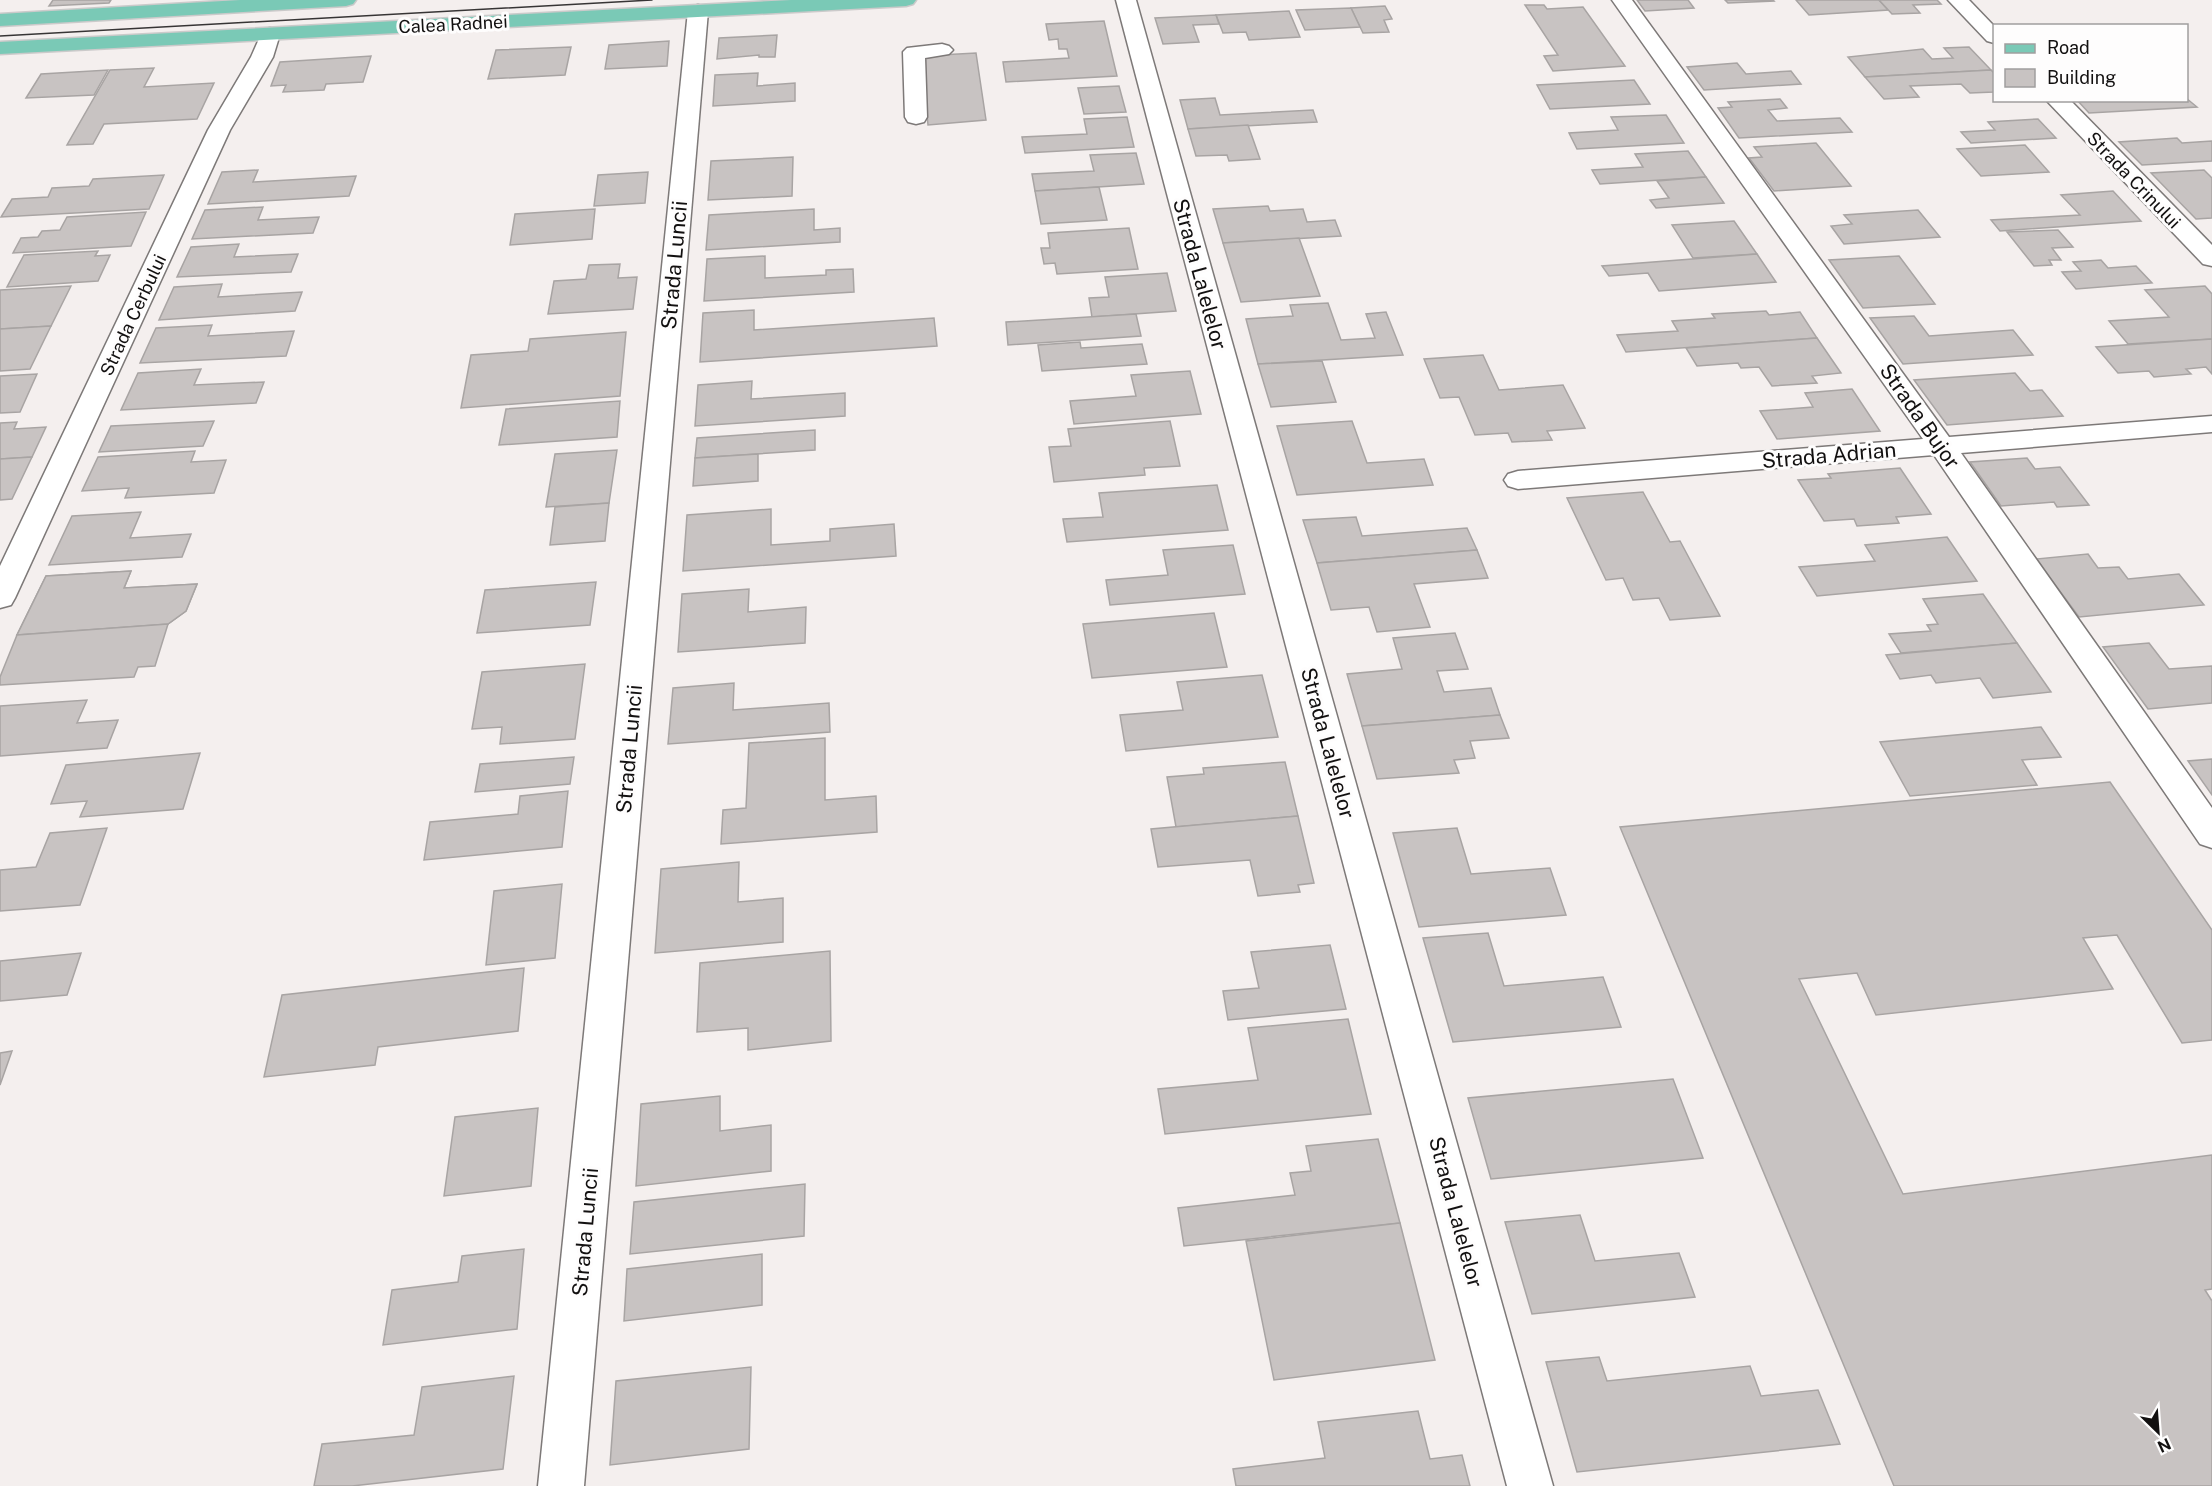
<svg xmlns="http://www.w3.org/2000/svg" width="2212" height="1486" font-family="'Public Sans',sans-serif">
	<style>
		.building { fill: #c8c3c2; stroke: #a8a4a3; stroke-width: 1.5 }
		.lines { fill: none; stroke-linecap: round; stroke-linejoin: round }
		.street-casing { stroke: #7d7978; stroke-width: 3 }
		.primary-casing { stroke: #cbcaca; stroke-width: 3 }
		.street { fill: #fff; fill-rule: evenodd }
		.primary { fill: #7ac9b6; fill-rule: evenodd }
		.tram { stroke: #373535; stroke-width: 1.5 }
		.labels { text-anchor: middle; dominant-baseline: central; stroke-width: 6; stroke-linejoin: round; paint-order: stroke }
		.far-street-label { font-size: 18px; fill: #121010; stroke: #fefdfd }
		.street-label { font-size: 21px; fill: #121010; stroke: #fefdfd }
	</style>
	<rect width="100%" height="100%" fill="#f4efee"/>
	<g class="building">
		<polygon points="53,0 111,0 109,3 49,6"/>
		<polygon points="1637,0 1688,0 1694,8 1645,11"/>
		<polygon points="1725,0 1773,0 1774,1 1728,3"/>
		<polygon points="1796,0 1879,0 1888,10 1809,15"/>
		<polygon points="1879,0 1937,0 1941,4 1913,5 1920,13 1892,14"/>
		<polygon points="1525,5 1544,5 1547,9 1583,7 1625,66 1553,71 1544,56 1558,55"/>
		<polygon points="1385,6 1392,19 1384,20 1389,32 1363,33 1351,8"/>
		<polygon points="1351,8 1360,27 1305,30 1296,10"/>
		<polygon points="1289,11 1300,37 1249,40 1246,32 1223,33 1216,15"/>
		<polygon points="1216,15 1219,24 1193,25 1199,42 1163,44 1155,18"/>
		<polygon points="1104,21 1117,76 1006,82 1003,62 1069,58 1067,49 1059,49 1058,39 1049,40 1046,24"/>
		<polygon points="777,35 775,57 759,57 759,55 717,59 719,38"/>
		<polygon points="669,41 667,66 605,69 609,45"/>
		<polygon points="571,47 565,75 488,79 496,50"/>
		<polygon points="1969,47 1991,70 1865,77 1848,57 1923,49 1932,59 1953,58 1944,48"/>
		<polygon points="976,53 986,120 928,125 922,56"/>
		<polygon points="371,56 363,82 326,84 324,90 283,92 286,85 271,86 280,62"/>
		<polygon points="1737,63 1746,74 1791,71 1801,84 1704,90 1687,67"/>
		<polygon points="154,68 144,87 214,83 197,119 104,124 93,144 67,145 110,70"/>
		<polygon points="108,70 94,95 26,98 41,74"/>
		<polygon points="1991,70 1994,73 1994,92 1970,93 1961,84 1910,86 1919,97 1884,99 1865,77"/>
		<polygon points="758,73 757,86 795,83 795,101 713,106 715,75"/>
		<polygon points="1634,80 1650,104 1550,109 1537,85"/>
		<polygon points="1119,86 1126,112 1084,114 1078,88"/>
		<polygon points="1215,98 1220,115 1313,110 1317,122 1188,129 1180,100"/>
		<polygon points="2186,98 2197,107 2089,113 2077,100 2186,100"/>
		<polygon points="1780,99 1787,108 1768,110 1777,121 1840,118 1852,132 1739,138 1718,108 1732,107 1728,102"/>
		<polygon points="1666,115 1684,143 1577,149 1569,133 1618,130 1611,117"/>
		<polygon points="1127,117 1134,147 1025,153 1022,137 1087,134 1084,119"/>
		<polygon points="2038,119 2056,138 1971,143 1961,132 1995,130 1988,122"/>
		<polygon points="1248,125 1260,159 1229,161 1227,155 1196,156 1188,129"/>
		<polygon points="2177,138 2182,143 2212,141 2212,161 2142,165 2119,142"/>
		<polygon points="1816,143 1851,186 1774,191 1749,158 1762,157 1754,147"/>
		<polygon points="2025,145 2049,172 1981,176 1957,149"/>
		<polygon points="1688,151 1706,177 1600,184 1592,170 1643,167 1635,154"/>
		<polygon points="1136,153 1144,184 1035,191 1032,174 1094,171 1090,155"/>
		<polygon points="793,157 792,196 708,200 711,161"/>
		<polygon points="258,170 253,182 356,176 349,196 208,204 222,172"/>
		<polygon points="2204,170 2212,178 2212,218 2196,219 2151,173"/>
		<polygon points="648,172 645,203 594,206 598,175"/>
		<polygon points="164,175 149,209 1,217 12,199 48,197 52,188 89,186 93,179"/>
		<polygon points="1706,177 1724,203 1656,208 1650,200 1669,198 1657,181"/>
		<polygon points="1099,187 1107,220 1041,224 1035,191"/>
		<polygon points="2113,191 2141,221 2000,231 1991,220 2080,215 2061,195"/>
		<polygon points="1268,206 1270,211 1303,209 1307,222 1335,220 1341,236 1223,243 1213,209"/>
		<polygon points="263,207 258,220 319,217 313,233 192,239 205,210"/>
		<polygon points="595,209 592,239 510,245 515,214"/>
		<polygon points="814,209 814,230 840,228 840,242 706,250 709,215"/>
		<polygon points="1918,210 1940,237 1844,244 1831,226 1852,224 1844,215"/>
		<polygon points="146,212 131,246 13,253 21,238 38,237 42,231 60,230 67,217"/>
		<polygon points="1734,221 1757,254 1693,258 1672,225"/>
		<polygon points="1129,228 1138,269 1057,274 1055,263 1044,264 1041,248 1050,248 1048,233"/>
		<polygon points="2058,230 2073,247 2052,248 2061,260 2049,260 2052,265 2034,266 2007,232"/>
		<polygon points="1299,238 1320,296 1241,302 1223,243"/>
		<polygon points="239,244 234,257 298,254 291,272 177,277 191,247"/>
		<polygon points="98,251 95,256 110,255 98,281 7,287 24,255"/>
		<polygon points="1757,254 1776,282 1659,291 1648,273 1609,276 1602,266"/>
		<polygon points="765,256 765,278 826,275 826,270 853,269 854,292 704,301 707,259"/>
		<polygon points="1899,256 1935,304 1863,308 1829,260"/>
		<polygon points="2101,260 2108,268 2136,266 2152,283 2076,289 2062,272 2081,271 2073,262"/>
		<polygon points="620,264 618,278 637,277 633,309 548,314 554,281 586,279 589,265"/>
		<polygon points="1167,273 1176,311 1092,317 1089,298 1109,297 1105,277"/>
		<polygon points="222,284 218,297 302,292 295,311 159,320 174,287"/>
		<polygon points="71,286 51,326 0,329 0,290"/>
		<polygon points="2205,286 2212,294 2212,339 2128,344 2109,321 2169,317 2145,290"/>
		<polygon points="1328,303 1341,340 1375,338 1366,314 1386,312 1403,355 1258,364 1246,319 1293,316 1290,305"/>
		<polygon points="754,310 754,330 934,318 937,346 700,362 703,313"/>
		<polygon points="1766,311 1769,315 1800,312 1817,338 1626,352 1617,335 1678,331 1672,321 1715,318 1712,314"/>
		<polygon points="1136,314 1141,336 1008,345 1006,322"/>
		<polygon points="1914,316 1929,336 2013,330 2033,355 1903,364 1870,318"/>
		<polygon points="212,325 208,336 294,331 286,356 140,363 156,328"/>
		<polygon points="51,326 30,369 0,371 0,329"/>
		<polygon points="626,332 620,396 461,408 471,355 528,351 530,339"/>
		<polygon points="1817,338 1841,373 1812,376 1817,383 1772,386 1759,367 1741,368 1738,363 1697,366 1686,348"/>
		<polygon points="2212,339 2212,374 2206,367 2186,369 2191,374 2154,377 2149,371 2118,373 2096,347"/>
		<polygon points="1080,342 1081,348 1142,344 1147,364 1042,371 1038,345"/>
		<polygon points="1483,355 1499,390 1563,385 1585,428 1547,431 1552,440 1512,442 1508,433 1475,435 1459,397 1440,398 1424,359"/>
		<polygon points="1322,361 1336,402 1271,407 1258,364"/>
		<polygon points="201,369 194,385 264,382 256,403 121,410 138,373"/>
		<polygon points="1190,371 1201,414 1074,424 1070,401 1136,396 1131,375"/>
		<polygon points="2015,373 2030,391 2042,390 2063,416 1947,425 1914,380"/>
		<polygon points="37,374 20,412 0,413 0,376"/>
		<polygon points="752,381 751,399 845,393 845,416 695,426 698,385"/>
		<polygon points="1852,389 1880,431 1777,439 1760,411 1813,407 1805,393"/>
		<polygon points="620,401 617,437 499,445 506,409"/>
		<polygon points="214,421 203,446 99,452 111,426"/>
		<polygon points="1170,421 1180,466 1144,468 1145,475 1054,482 1049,447 1071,446 1068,429"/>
		<polygon points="1352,421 1367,463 1424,459 1433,485 1297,495 1277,426"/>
		<polygon points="17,422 14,429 46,427 32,457 0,459 0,423"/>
		<polygon points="815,430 815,450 695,458 697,438"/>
		<polygon points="617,450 609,503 546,507 555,454"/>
		<polygon points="195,451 191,462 226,460 214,493 125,498 129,488 82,491 98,457"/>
		<polygon points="758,454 758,481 693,486 695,458"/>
		<polygon points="32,457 12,499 0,500 0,459"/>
		<polygon points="2027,458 2035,469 2060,467 2089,505 2057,507 2054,502 2001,506 1970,462"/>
		<polygon points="1900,468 1931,514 1896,517 1899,523 1857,526 1854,519 1824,521 1798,480 1831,478 1828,474"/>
		<polygon points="1217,485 1228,530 1067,542 1063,519 1103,517 1099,493"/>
		<polygon points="1643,492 1670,542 1680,541 1720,616 1670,620 1659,598 1633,600 1623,578 1606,580 1567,498"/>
		<polygon points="609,503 605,541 550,545 555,507"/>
		<polygon points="771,509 771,545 830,541 830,529 894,524 896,556 683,571 687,515"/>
		<polygon points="141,512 130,538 191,534 182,557 49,565 72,516"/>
		<polygon points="1356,517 1362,536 1467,528 1477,550 1317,563 1303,520"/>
		<polygon points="1947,537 1977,581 1817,596 1799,567 1875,561 1865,545"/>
		<polygon points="1233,545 1245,594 1110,605 1106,580 1168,575 1163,550"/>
		<polygon points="1477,550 1488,578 1414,584 1430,627 1377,632 1369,607 1331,610 1317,563"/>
		<polygon points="2088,554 2098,568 2119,567 2128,579 2179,574 2204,605 2079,617 2036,559"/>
		<polygon points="131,571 124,588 197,584 186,611 168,624 17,635 46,576"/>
		<polygon points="131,571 124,588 197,584 186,611 168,624 17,635 46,576"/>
		<polygon points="596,582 590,625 477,633 485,590"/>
		<polygon points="749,589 748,612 806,607 805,643 678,652 682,594"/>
		<polygon points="1983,594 2017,643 1901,653 1889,634 1931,631 1927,625 1938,624 1923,599"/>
		<polygon points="1214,613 1227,667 1092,678 1083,624"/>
		<polygon points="168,624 155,666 138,667 134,677 0,685 0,677 17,635"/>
		<polygon points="1455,633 1468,669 1437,671 1444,692 1491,688 1500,715 1362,726 1347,674 1402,669 1393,638"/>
		<polygon points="2017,643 2051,692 1993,698 1980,678 1936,683 1931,675 1900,679 1886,655"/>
		<polygon points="2149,643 2169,669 2212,666 2212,703 2148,709 2103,647"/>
		<polygon points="585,664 575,739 500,744 502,727 472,729 482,672"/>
		<polygon points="1262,675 1278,737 1126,751 1120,715 1183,710 1177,682"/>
		<polygon points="734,683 733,710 829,703 830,732 668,744 673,688"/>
		<polygon points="87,700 77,723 118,720 107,748 0,756 0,706"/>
		<polygon points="1500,715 1509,738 1470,741 1475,758 1454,760 1459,773 1377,779 1362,726"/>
		<polygon points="2041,727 2061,757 2022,760 2037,785 1910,796 1880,742"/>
		<polygon points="825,738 825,800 876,796 877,832 721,844 723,810 746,808 749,743"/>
		<polygon points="200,753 183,809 80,817 87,801 51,804 66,765"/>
		<polygon points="574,757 570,784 475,792 480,764"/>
		<polygon points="2212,759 2212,795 2188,761"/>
		<polygon points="1285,762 1298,816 1176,827 1167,777 1204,774 1203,768"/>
		<polygon points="2110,782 2212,930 2212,1040 2182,1043 2117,935 2083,938 2113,989 1876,1015 1857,973 1799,979 1903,1194 2212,1155 2212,1289 2205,1290 2212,1301 2212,1486 1894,1486 1620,827"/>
		<polygon points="568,791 562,847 424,860 430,822 518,814 520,796"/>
		<polygon points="1298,816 1314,883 1298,885 1300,892 1258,896 1250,860 1158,867 1151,829"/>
		<polygon points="107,828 80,905 0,911 0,870 36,867 50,833"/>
		<polygon points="1457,828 1471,874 1550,868 1566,915 1419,927 1393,833"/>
		<polygon points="739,862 738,902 783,898 783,942 655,953 661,869"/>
		<polygon points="562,884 555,958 486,965 494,891"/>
		<polygon points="1488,933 1504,986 1603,977 1621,1027 1453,1042 1423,938"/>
		<polygon points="1330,945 1346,1009 1228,1020 1223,991 1259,988 1251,952"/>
		<polygon points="830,951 831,1041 748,1050 748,1028 697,1032 700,963"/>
		<polygon points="81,953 67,995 0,1001 0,961"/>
		<polygon points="524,968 518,1031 378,1047 375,1065 264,1077 282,995"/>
		<polygon points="1348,1019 1371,1114 1165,1134 1158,1089 1258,1080 1248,1028"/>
		<polygon points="12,1051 0,1085 0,1053"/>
		<polygon points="1673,1079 1703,1158 1491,1179 1468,1098"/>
		<polygon points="720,1096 720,1131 771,1125 771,1171 636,1186 641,1104"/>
		<polygon points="538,1108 531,1186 444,1196 455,1117"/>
		<polygon points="1378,1139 1400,1223 1184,1246 1178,1208 1295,1195 1290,1173 1311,1171 1306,1146"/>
		<polygon points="805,1184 804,1236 630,1254 634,1202"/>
		<polygon points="1580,1215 1595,1261 1679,1253 1695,1297 1532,1314 1505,1222"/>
		<polygon points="1400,1223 1435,1360 1274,1380 1246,1241"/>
		<polygon points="524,1249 517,1329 383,1345 392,1290 458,1282 462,1256"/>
		<polygon points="762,1254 762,1305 624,1321 627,1269"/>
		<polygon points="1599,1357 1607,1381 1750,1366 1761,1396 1818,1390 1840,1444 1577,1472 1546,1362"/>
		<polygon points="751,1367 749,1449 610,1465 616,1381"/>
		<polygon points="514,1376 503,1469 352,1486 314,1486 322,1444 414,1435 422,1387"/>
		<polygon points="1418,1411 1430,1459 1462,1455 1470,1486 1236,1486 1233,1469 1325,1458 1318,1422"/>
	</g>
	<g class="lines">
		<g class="street-casing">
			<g id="street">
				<polygon points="1116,0 1136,0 1553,1486 1507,1486"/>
				<polygon points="1612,0 1632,0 1949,437 2212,416 2212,432 1961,453 2212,808 2212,848 2200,844 1934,455 1518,489 1508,486 1504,480 1508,474 1518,471 1923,439"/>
				<polygon points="1948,0 1969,0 1994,26 1994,43 1987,41"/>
				<polygon points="698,5 705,7 708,11 584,1486 538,1486 688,11 691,7"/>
				<polygon points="270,28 277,30 280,34 273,57 230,130 15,598 11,605 0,608 0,566 208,130 251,57 263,30"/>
				<polygon points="942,44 949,46 953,50 949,54 925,58 927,117 924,122 916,124 908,122 905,117 903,52 907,48"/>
				<polygon points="2046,100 2070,100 2212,245 2212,266 2203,264"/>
			</g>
		</g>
		<g class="primary-casing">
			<g id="primary">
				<polygon points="240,0 356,0 353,4 346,6 0,26 0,14"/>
				<polygon points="791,0 916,0 913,4 906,6 0,54 0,42"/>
			</g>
		</g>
		<use href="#street" class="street"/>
		<use href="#primary" class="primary"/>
		<polyline class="tram" points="0,36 652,0"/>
	</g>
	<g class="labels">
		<g class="far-street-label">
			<text transform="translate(453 24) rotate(-3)">Calea Radnei</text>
			<text transform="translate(2134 180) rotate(46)">Strada Crinului</text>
			<text transform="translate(133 315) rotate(-65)">Strada Cerbului</text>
		</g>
		<g class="street-label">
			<text transform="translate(674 265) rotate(-85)">Strada Luncii</text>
			<text transform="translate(1200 274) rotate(75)">Strada Lalelelor</text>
			<text transform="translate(1920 416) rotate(55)">Strada Bujor</text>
			<text transform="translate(1829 455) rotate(-5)">Strada Adrian</text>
			<text transform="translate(1328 743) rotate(75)">Strada Lalelelor</text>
			<text transform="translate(629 749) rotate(-85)">Strada Luncii</text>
			<text transform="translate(1456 1212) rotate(75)">Strada Lalelelor</text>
			<text transform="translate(585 1232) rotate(-85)">Strada Luncii</text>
		</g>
	</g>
	<rect x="1993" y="24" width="195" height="78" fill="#fefdfd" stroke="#a09e9e" stroke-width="1.5"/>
	<rect x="2005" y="44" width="30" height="9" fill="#7ac9b6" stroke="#a09e9e" stroke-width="1.5"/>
	<text x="2047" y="54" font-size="18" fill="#121010">Road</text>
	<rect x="2005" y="69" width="30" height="18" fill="#c8c3c2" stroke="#a09e9e" stroke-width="1.5"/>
	<text x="2047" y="84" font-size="18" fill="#121010">Building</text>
	<g transform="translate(2158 1432) rotate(155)" stroke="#fefdfd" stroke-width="4.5" paint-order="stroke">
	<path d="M0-4.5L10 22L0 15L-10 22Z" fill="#121010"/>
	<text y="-9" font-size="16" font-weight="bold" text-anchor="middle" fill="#121010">N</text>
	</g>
</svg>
